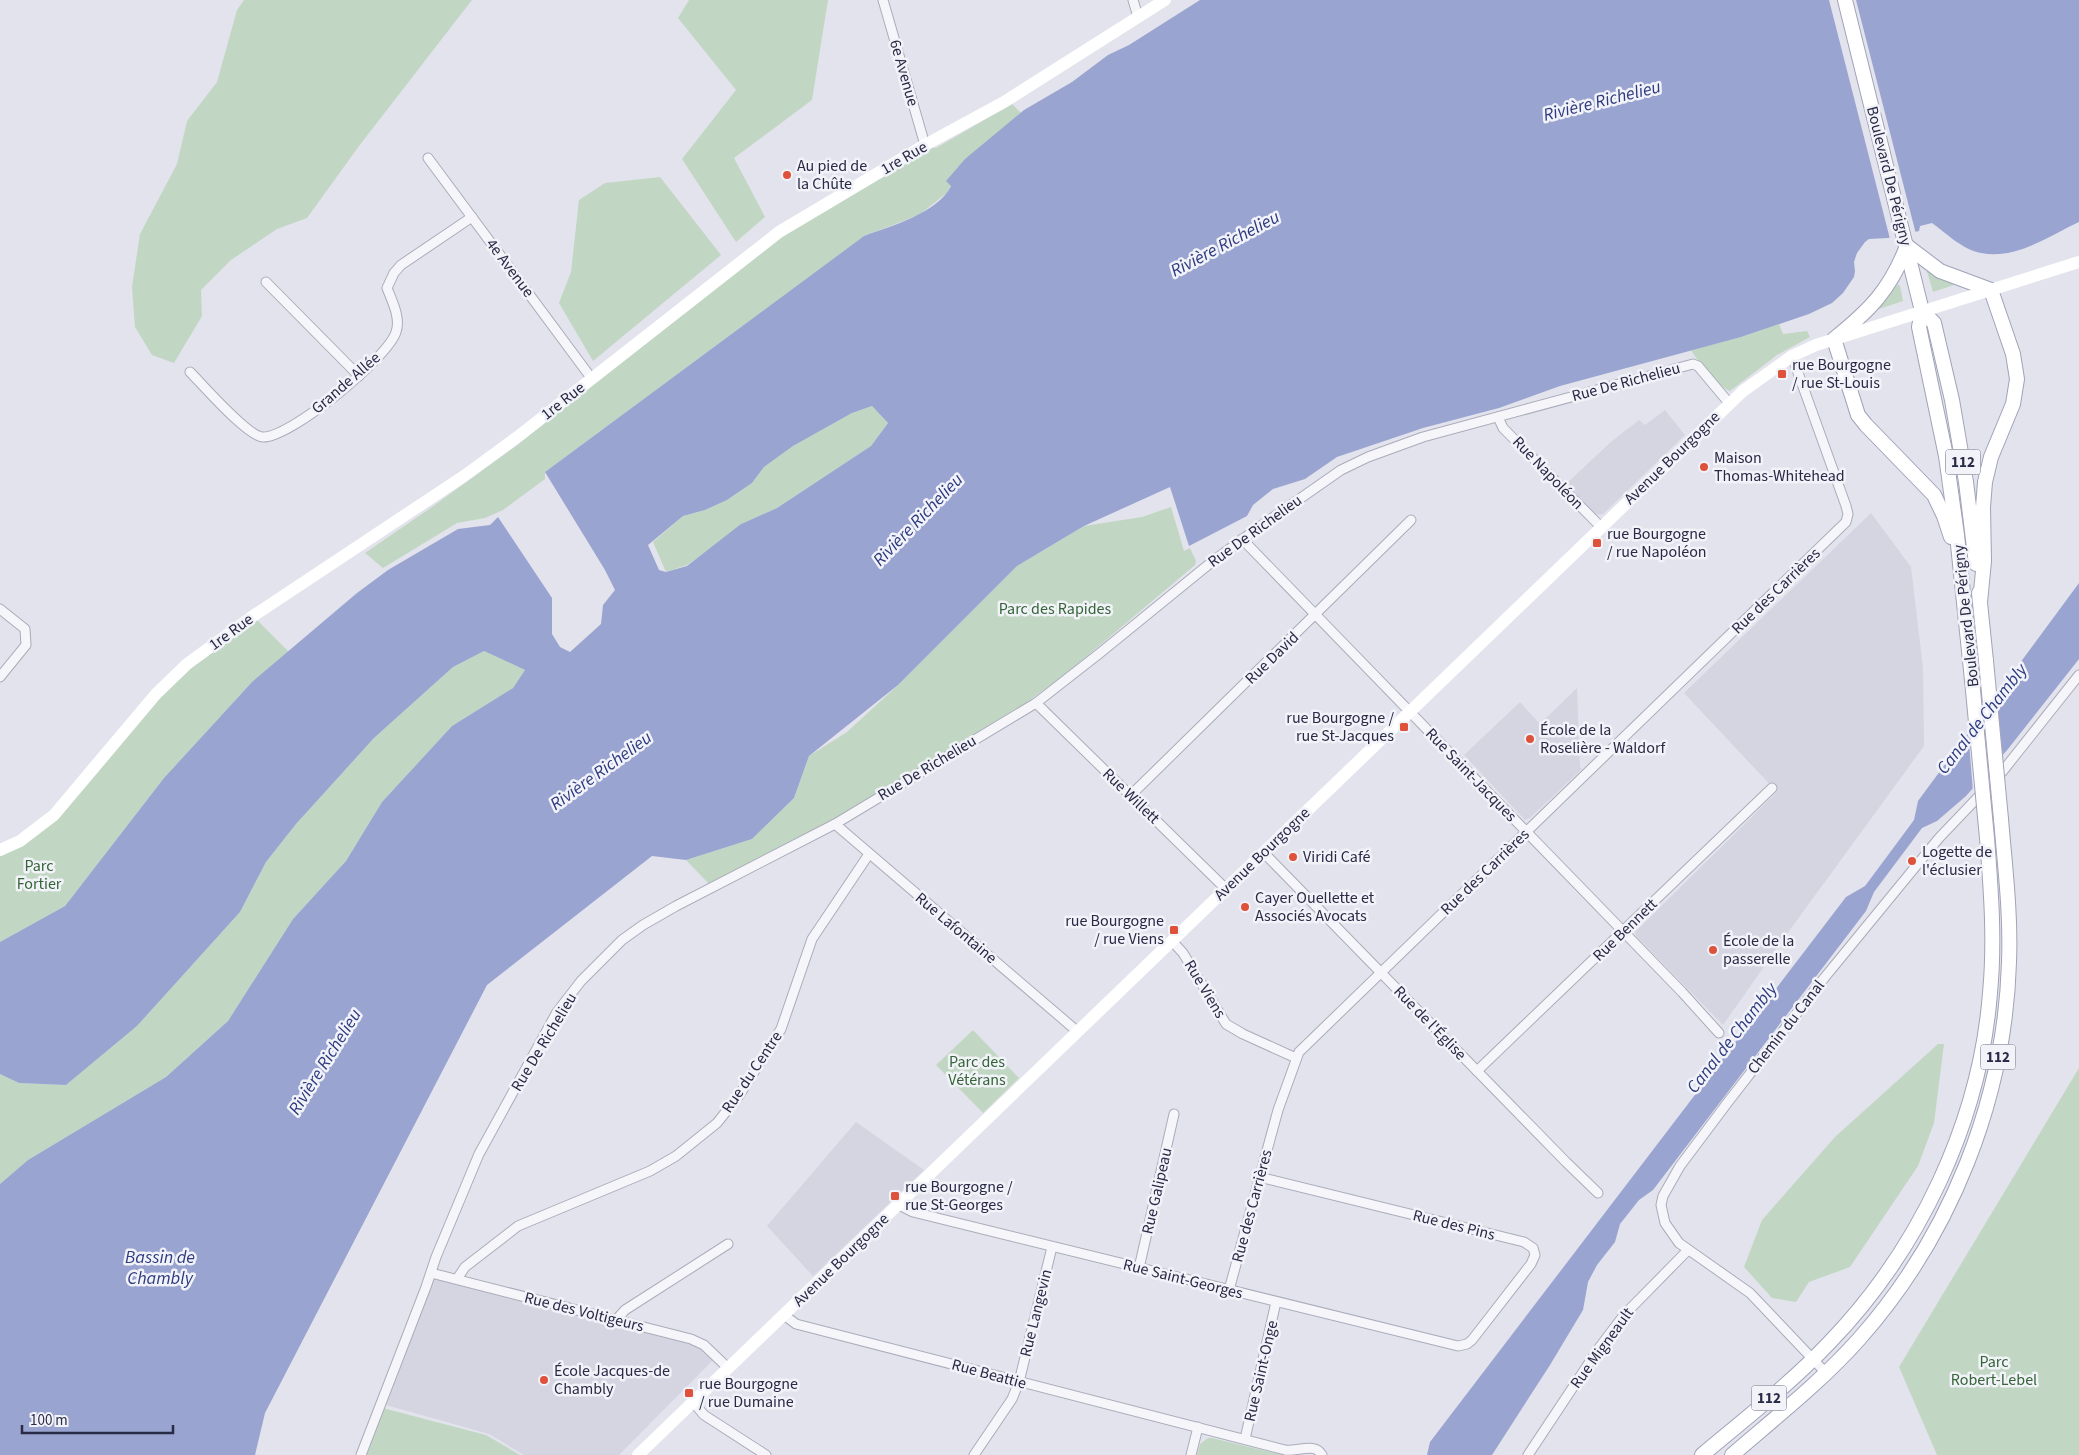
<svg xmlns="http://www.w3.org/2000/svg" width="2079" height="1455" font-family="'Source Sans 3',sans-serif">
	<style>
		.built { fill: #d4d5e1 }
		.green { fill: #c2d7c3 }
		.water { fill: #9aa4d0; fill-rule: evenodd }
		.pier { fill: #e2e3ec }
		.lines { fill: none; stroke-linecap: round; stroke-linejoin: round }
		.street-casing { stroke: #aaacba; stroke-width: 11 }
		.primary-casing { stroke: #a0a3b9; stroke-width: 16 }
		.street { stroke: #f6f6fa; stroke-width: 9 }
		.secondary { stroke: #fff; stroke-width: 12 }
		.primary { stroke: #fff; stroke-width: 14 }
		.primary-bridge-casing { stroke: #a0a3b9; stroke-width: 16; stroke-linecap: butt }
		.primary-bridge { stroke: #fff; stroke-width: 14 }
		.poi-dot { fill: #de513b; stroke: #f2f3f9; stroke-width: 2 }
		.labels { text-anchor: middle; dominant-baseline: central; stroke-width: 5; stroke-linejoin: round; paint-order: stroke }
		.shield { fill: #f2f3f9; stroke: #65667c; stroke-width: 1 }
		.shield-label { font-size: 15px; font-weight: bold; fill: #282a46 }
		.street-label { font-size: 16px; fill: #282a46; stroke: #f2f3f9 }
		.poi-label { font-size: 16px; fill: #282a46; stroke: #f2f3f9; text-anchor: start }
		.park-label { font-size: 16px; fill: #346438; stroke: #f2f3f9 }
		.water-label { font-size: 18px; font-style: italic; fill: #2d3a7f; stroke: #f2f3f9 }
	</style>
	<rect width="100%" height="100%" fill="#e2e3ec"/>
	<g class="built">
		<polygon points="1665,410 1685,435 1603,514 1595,515 1566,484 1612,441 1639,420 1645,425"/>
		<polygon points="1871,513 1911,567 1923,668 1924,746 1792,927 1723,1025 1636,936 1635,932 1777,792 1684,693"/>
		<polygon points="1577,688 1580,767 1582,769 1530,818 1525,820 1464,755 1520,702 1540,724"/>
		<polygon points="856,1122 924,1170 813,1276 767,1226"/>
		<polygon points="436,1274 697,1342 713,1360 619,1455 524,1455 489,1434 386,1405"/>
	</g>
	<g class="green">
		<polygon points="244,0 472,0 359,146 307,218 277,229 231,260 201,290 202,316 174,363 152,355 135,327 132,287 140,234 177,164 187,121 217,82 237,10"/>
		<polygon points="689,0 828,0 812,100 734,158 765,217 736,242 682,159 736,90 678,18"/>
		<polygon points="1012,104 1021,113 956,169 948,192 919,215 864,236 545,472 545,479 503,510 485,518 457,523 383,568 365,553 432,507 520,443 592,379 740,263 925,145 936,148"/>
		<polygon points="660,177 721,255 593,361 559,303 571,272 579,200 605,183"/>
		<polygon points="1926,268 1957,284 1933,292"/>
		<polygon points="1898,284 1900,286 1903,301 1876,310"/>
		<path d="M 1779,324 L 1783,334 L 1807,331 L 1810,337 L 1777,355 L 1730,391 C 1723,390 1694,357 1691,350 L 1741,337 Z"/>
		<polygon points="872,406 888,423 871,446 777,508 741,524 725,539 687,565 666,572 653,542 683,516 705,510 727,500 752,483 764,467 793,446 852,413"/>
		<polygon points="1171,507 1184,551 1190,548 1196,561 1195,565 1068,672 1023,705 826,824 709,884 686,860 752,839 794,798 809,756 847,732 898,685 1017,566 1084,526 1142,517"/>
		<polygon points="253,616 289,652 252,682 164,778 65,906 0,942 0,849 44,823 156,694"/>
		<polygon points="484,651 525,670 513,688 452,726 382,802 346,861 293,919 228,1021 166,1077 28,1160 0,1184 0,1074 19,1083 66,1085 137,1026 240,912 266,862 296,824 374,738 453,667"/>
		<polygon points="973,1030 1019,1078 983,1113 936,1065"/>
		<polygon points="1938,1044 1944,1044 1934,1123 1918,1166 1850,1267 1809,1282 1796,1302 1772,1298 1744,1267 1762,1220 1835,1137"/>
		<polygon points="2079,1068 2079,1455 1937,1455 1899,1367"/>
		<polygon points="379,1407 486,1435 520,1455 361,1455"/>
		<polygon points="1208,1438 1212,1438 1282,1455 1197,1455 1200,1444"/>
	</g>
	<g class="water">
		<path d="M 1200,0 L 2079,0 L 2079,222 C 2049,236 2016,260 1981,253 C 1963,250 1946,233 1932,223 L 1920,226 L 1919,231 L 1888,238 L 1869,239 L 1865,242 L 1857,253 L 1854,262 L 1855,271 L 1854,277 L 1843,293 L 1832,303 L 1809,314 L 1741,337 L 1560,386 L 1499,408 L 1423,428 L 1337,457 L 1305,479 L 1273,489 L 1253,505 L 1247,516 L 1189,546 L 1170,487 L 1084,526 L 1017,566 L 898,685 L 809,756 L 794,798 L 752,839 L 686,860 L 652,856 L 487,985 L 265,1413 L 255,1455 L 0,1455 L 0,1184 L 28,1160 L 166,1077 L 228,1021 L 293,919 L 346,861 L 382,802 L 452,726 L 513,688 L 525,670 L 484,651 L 453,667 L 374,738 L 296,824 L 266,862 L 240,912 L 137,1026 L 66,1085 L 19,1083 L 0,1074 L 0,942 L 65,906 L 164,778 L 252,682 L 357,593 L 388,570 L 458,529 L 490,525 L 498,517 L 552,598 L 552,634 L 560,647 L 570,652 L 601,624 L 603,605 L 615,590 L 605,570 L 545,472 L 864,236 C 891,226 938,213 951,186 L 946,181 L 965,159 L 1024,110 L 1072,82 L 1108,55 L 1129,45 ZM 872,406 L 888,423 L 871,446 L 777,508 L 741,524 L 687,566 L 666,572 L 659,570 L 648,545 L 683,516 L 705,510 L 727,500 L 752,483 L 764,467 L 793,446 L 852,413 Z"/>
		<polygon points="2079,583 2079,659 2008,749 1966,796 1937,821 1922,828 1874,892 1866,911 1653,1190 1639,1200 1620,1224 1615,1242 1597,1265 1588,1282 1583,1310 1550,1365 1492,1455 1427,1455 1430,1442 1846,897 1865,886 1874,874 1914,820 1918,801"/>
	</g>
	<g class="pier">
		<polygon points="1829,0 1856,0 1916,234 1886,240 1890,239"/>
		<polygon points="1996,690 2003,758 1973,792 1968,730"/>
	</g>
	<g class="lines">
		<g class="street-casing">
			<g id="street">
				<polyline points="883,0 925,145"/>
				<polyline points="1133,0 1138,17"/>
				<polyline points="428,158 592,379"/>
				<polyline points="266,282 359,376"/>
				<path d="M 190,372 C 203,385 248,437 263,437 C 290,438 388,358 396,332 C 401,318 392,301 387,288 L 394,273 L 401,265 L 472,217"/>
				<polyline points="1498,417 1503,428 1601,527"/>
				<polyline points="1242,539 1682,992 1719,1033"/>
				<polyline points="0,609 25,629 26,645 0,677"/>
				<polyline points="1036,703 1226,889"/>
				<polyline points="1131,795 1411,520"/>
				<polyline points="835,824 1078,1032"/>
				<polyline points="1264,853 1566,1162 1598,1193"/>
				<polyline points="1172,941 1183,953 1226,1024 1243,1034 1296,1058"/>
				<polyline points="1477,1071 1772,788"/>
				<polyline points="899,1205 913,1212 1458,1346 1467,1344 1472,1340 1531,1264 1535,1255 1533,1248 1524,1242 1259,1177"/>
				<polyline points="1139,1268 1174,1114"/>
				<polyline points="431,1273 691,1339 704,1345 728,1368"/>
				<polyline points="457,1279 465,1267 518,1226 650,1171 676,1156 717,1123 740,1094 781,1029 812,939 869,854"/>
				<polyline points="1229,1290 1278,1110 1299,1052 1846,522 1848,514 1846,506 1792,356"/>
				<path d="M 784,1315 L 796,1324 L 1285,1450 C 1297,1452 1315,1442 1322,1455"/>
				<polyline points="616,1320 625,1310 728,1244"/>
				<polyline points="1826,1373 1750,1293 1679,1243 1665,1223 1661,1205 1663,1196 1680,1166 1728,1102 1825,977 1939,838 2002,772 2079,675"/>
				<polyline points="693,1402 704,1415 766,1455"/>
				<polyline points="1245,1439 1276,1302"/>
				<polyline points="361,1455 426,1287 436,1257 479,1154 557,1012 581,981 622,940 643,925 676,906 835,824 1036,703 1100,653 1208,565 1255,530 1341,470 1368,457 1423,437 1693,364 1698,366 1729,403"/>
				<polyline points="974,1455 1012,1399 1019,1382 1052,1247"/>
				<polyline points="1191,1455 1198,1427"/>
				<polyline points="1528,1455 1599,1348 1624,1315 1688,1250"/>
			</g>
		</g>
		<g class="primary-casing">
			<g id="primary">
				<polyline points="1845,0 1922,311 1919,327 1946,456 1957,535 1972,680"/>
				<polyline points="1907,246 1940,271 1991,290 2013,354 2017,379 2013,404 1991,457 1985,482 1983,507 1984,561 1980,602"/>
				<path d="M 1907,246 C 1890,290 1870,310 1834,339 L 1858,415 L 1866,425 L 1934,495 L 1944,516 L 1951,537"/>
				<polyline points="1922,311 1934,323 1952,400 1966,482 1976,564"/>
				<polyline points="1979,593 1986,661"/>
				<path d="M 1702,1455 C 1745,1419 1790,1384 1829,1343 C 1919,1250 1980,1122 1990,993 C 1995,941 1991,890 1987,838"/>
				<path d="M 1732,1455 C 1776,1417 1822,1381 1860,1338 C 1951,1235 2005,1099 2009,962 C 2011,915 2005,867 2001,819"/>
			</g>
		</g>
		<use href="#street" class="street"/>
		<g class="secondary">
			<polyline points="0,850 20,841 54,815 156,694 187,664 253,616 464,476 520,435 779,232 925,145 1004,102 1165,0"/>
			<polyline points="638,1455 1743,391 1792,356 1816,345 2079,262"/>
		</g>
		<use href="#primary" class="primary"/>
		<g class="primary-bridge-casing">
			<g id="primary-bridge">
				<polyline points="1986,661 2001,819"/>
				<polyline points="1972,680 1987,838"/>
			</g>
		</g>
		<use href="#primary-bridge" class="primary-bridge"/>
	</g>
	<g class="poi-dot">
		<circle cx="787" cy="175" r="5"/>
		<rect x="1777" y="369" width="10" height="10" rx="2.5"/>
		<circle cx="1704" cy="467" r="5"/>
		<rect x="1592" y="538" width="10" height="10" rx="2.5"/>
		<rect x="1399" y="722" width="10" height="10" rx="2.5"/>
		<circle cx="1530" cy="739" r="5"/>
		<circle cx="1293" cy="857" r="5"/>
		<circle cx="1912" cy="861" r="5"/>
		<circle cx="1245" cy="907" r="5"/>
		<rect x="1169" y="925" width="10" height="10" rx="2.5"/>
		<circle cx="1713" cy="950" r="5"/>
		<rect x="890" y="1191" width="10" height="10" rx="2.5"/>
		<circle cx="544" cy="1380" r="5"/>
		<rect x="684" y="1388" width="10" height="10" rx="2.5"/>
	</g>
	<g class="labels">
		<g class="shield">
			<rect x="1945.5" y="449.5" width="35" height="25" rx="4"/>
			<rect x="1980.5" y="1044.5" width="35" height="25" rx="4"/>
			<rect x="1751.5" y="1385.5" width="35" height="25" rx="4"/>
		</g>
		<g class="shield-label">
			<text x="1963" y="462">112</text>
			<text x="1998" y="1057">112</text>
			<text x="1769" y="1398">112</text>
		</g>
		<g class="street-label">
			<text transform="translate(904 73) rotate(74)">6e Avenue</text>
			<text transform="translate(904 158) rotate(-30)">1re Rue</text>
			<text transform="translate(1889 176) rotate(76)">Boulevard De Périgny</text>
			<text transform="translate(510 268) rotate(53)">4e Avenue</text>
			<text transform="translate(1626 382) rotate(-15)">Rue De Richelieu</text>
			<text transform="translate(346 383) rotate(-41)">Grande Allée</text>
			<text transform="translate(563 401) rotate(-38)">1re Rue</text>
			<text transform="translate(1672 458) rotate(-44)">Avenue Bourgogne</text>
			<text transform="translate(1548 473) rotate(46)">Rue Napoléon</text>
			<text transform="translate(1255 531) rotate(-36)">Rue De Richelieu</text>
			<text transform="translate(1776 591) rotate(-44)">Rue des Carrières</text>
			<text transform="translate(1966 616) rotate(-96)">Boulevard De Périgny</text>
			<text transform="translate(231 632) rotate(-36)">1re Rue</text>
			<text transform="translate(1272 658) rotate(-44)">Rue David</text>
			<text transform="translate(927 768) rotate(-31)">Rue De Richelieu</text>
			<text transform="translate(1471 775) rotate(46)">Rue Saint-Jacques</text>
			<text transform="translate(1131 796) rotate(44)">Rue Willett</text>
			<text transform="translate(1262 854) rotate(-44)">Avenue Bourgogne</text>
			<text transform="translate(1485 872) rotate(-44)">Rue des Carrières</text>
			<text transform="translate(956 928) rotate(40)">Rue Lafontaine</text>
			<text transform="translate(1625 930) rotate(-44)">Rue Bennett</text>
			<text transform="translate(1205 989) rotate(59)">Rue Viens</text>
			<text transform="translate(1430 1023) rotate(46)">Rue de l'Église</text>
			<text transform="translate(1786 1027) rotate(-52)">Chemin du Canal</text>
			<text transform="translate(544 1042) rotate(-59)">Rue De Richelieu</text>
			<text transform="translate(752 1072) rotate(-56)">Rue du Centre</text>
			<text transform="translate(1157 1191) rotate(-77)">Rue Galipeau</text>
			<text transform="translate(1252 1206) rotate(-75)">Rue des Carrières</text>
			<text transform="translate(1454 1225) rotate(14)">Rue des Pins</text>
			<text transform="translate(841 1260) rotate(-44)">Avenue Bourgogne</text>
			<text transform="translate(1183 1279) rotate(14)">Rue Saint-Georges</text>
			<text transform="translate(584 1312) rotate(14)">Rue des Voltigeurs</text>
			<text transform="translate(1036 1313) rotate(-76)">Rue Langevin</text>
			<text transform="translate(1602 1348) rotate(-54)">Rue Migneault</text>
			<text transform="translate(1261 1371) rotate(-77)">Rue Saint-Onge</text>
			<text transform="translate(989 1374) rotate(15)">Rue Beattie</text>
		</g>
		<g class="poi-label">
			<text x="797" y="166">Au pied de<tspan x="797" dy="18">la Chûte</tspan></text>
			<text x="1792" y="365">rue Bourgogne<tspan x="1792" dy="18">/ rue St-Louis</tspan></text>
			<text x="1714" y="458">Maison<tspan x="1714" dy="18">Thomas-Whitehead</tspan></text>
			<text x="1607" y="534">rue Bourgogne<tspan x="1607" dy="18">/ rue Napoléon</tspan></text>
			<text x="1394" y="718" text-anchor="end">rue Bourgogne /<tspan x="1394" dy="18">rue St-Jacques</tspan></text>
			<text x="1540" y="730">École de la<tspan x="1540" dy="18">Roselière - Waldorf</tspan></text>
			<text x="1922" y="852">Logette de<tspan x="1922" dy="18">l'éclusier</tspan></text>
			<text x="1303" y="857">Viridi Café</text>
			<text x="1255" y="898">Cayer Ouellette et<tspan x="1255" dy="18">Associés Avocats</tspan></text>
			<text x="1164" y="921" text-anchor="end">rue Bourgogne<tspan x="1164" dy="18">/ rue Viens</tspan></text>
			<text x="1723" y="941">École de la<tspan x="1723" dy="18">passerelle</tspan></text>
			<text x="905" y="1187">rue Bourgogne /<tspan x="905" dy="18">rue St-Georges</tspan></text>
			<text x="554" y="1371">École Jacques-de<tspan x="554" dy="18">Chambly</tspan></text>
			<text x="699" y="1384">rue Bourgogne<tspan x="699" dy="18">/ rue Dumaine</tspan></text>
		</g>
		<g class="park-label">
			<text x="1055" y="609">Parc des Rapides</text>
			<text x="39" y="866">Parc<tspan x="39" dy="18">Fortier</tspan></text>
			<text x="977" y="1062">Parc des<tspan x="977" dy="18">Vétérans</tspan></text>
			<text x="1994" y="1362">Parc<tspan x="1994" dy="18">Robert-Lebel</tspan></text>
		</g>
		<g class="water-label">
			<text transform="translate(1602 101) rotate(-14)">Rivière Richelieu</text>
			<text transform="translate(1225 244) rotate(-28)">Rivière Richelieu</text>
			<text transform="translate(918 520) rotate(-46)">Rivière Richelieu</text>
			<text transform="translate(1982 719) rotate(-52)">Canal de Chambly</text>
			<text transform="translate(601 771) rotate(-36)">Rivière Richelieu</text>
			<text transform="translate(1732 1038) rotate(-52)">Canal de Chambly</text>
			<text transform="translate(325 1062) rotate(-58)">Rivière Richelieu</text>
			<text x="160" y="1257">Bassin de<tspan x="160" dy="21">Chambly</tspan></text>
		</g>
	</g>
	<path d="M22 1425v8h151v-8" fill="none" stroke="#282a46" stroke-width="2.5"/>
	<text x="30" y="1425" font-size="15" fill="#282a46" stroke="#f2f3f9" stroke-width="4" paint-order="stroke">100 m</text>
</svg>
